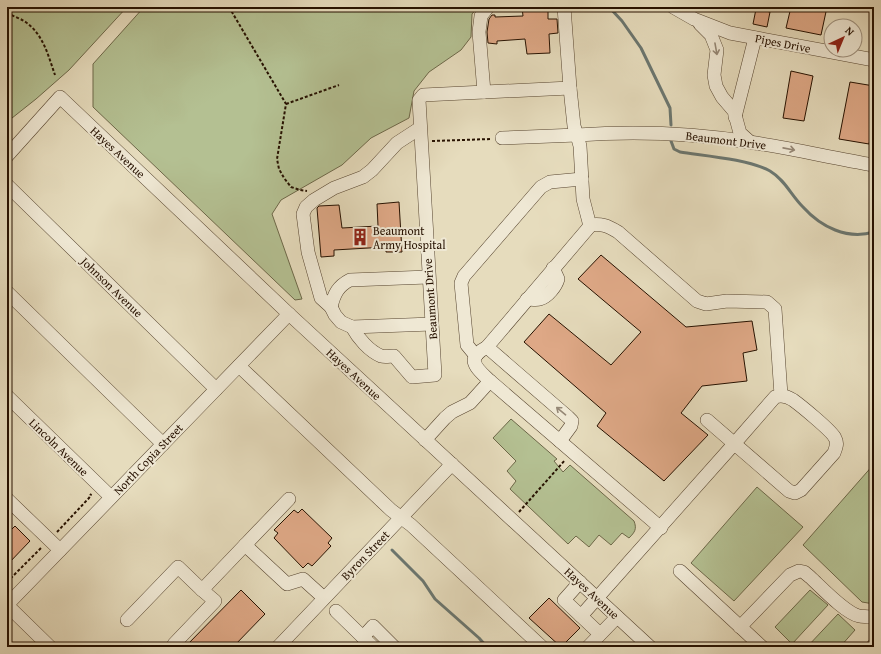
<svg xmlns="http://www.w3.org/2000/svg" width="881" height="654" font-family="'Gentium Book Plus',serif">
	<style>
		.green { fill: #b4c092; stroke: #6d6849 }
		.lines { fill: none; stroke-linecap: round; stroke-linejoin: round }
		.stream { stroke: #6b766f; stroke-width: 3 }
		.building { fill: #dea886; stroke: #261100 }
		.minor-casing { stroke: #56442f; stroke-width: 14 }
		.path { stroke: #261100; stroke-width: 2; stroke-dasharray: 3 2; stroke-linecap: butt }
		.minor { stroke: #efe8d4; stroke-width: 13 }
		.oneway { stroke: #958775 }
		.labels { text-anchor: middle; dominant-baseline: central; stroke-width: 4; stroke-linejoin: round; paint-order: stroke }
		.street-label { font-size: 12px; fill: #261100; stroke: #efe8d4 }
		.poi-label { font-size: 12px; fill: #261100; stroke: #efe8d4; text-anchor: start }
	</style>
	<rect width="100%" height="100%" fill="#e6dcbd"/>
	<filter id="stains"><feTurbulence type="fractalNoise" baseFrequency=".005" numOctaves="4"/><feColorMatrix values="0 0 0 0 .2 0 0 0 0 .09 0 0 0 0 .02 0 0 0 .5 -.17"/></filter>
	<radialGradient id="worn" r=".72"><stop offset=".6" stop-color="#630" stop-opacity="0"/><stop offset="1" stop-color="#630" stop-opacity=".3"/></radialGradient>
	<g class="green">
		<polygon points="7,7 127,7 69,70 36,99 7,122"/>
		<polygon points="144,7 478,7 472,14 471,37 461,50 429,72 414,91 409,118 371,138 342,165 281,200 272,214 302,299 295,300 93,107 93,64"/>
		<path d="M 511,419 L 557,459 L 554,461 L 563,472 L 570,465 L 634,521 C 637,529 635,532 629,538 L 622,533 L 611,545 L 599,535 L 589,547 L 576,536 L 568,544 L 510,489 L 516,481 L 507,471 L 516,461 L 493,438 Z"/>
		<polygon points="874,464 874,604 862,602 803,545"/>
		<polygon points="757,487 803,527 734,601 691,563"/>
		<polygon points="810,590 828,605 792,644 775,627"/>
		<polygon points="838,614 855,630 840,647 807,647"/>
	</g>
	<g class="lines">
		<g class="stream">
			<polyline points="609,7 622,21 641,48 670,108 671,125"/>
			<path d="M 671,141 L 674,149 L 680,152 C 706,156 747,159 770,171 C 785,180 791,195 803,207 C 821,227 847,240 874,232"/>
			<polyline points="392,550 423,581 435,599 479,638 487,647"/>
		</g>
	</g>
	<g class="building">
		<polygon points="522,7 548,7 548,19 557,19 558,33 549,34 550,53 527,54 525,39 497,41 497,44 488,43 487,32 489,19 492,15 495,15 495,17 523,16"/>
		<polygon points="791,7 827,7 821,35 786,28"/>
		<polygon points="756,9 770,12 767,27 753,24"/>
		<polygon points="791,71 813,76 804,121 783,118"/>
		<polygon points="850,82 874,86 874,118 869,144 839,139"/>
		<polygon points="399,202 402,252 386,252 386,247 334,250 334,256 321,257 317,208 319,206 339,205 342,228 378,226 377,204"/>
		<polygon points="601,255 686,327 752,321 757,350 743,353 747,381 702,386 681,413 708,435 664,481 597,426 606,413 524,342 549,314 611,365 641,332 578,279"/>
		<polygon points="302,509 332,538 328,543 331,546 312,566 308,563 303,568 274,538 278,533 274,530 294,510 298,513"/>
		<polygon points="15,526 30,541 7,565 7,534"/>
		<polygon points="241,590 265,614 233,647 185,647"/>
		<polygon points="549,598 580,628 561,647 529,618"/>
	</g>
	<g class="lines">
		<g class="minor-casing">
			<g id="minor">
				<path d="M 564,7 L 570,88 L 574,126 L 577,135 C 634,131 692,133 749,142 C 791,148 832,158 874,165"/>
				<polyline points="673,7 694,19 730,33 874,60"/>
				<polyline points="700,24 711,35 717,50 714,75 716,86 722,97 734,111 740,133 750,142"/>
				<polyline points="484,92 479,32 481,16 488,7"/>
				<polyline points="735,117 755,38"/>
				<polyline points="420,128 397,143 372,170 363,177 334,188 314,200 306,207 303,214 308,252 321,298 331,307 335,315 341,322 352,327 432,324"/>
				<polyline points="7,156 60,97 289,314 650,647"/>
				<polyline points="7,185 216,389"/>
				<path d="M 590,225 C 601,223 608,226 618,232 L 697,301 L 706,304 L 727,301 L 767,302 L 775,309 L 781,395"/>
				<polyline points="7,292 163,444"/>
				<path d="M 527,299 C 531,299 536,300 540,299 C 548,297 556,286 558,279 L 553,268"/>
				<path d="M 331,307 C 334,294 338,286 350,280 L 428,277"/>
				<path d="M 352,327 C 358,338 369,351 381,356 C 385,357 390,356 394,356 L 412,377 L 435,375 L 419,100 L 423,95 L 570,88"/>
				<polyline points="487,347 568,417 572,421 571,426 560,441"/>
				<polyline points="476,356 467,345 461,283 464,276 541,187 550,182 582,179"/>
				<polyline points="239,366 391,510 411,525 542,647"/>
				<polyline points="490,381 661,528"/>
				<polyline points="7,396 111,497"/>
				<path d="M 425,440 L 445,418 L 452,412 L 470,403 L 490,381 C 484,375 469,364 476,355 C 479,352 483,349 487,347 L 590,226 L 583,199 L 580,146 L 577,135 L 502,138"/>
				<polyline points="7,499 60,550"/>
				<polyline points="245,545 289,499"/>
				<polyline points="680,571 762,647"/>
				<polyline points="580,582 564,600 600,634"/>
				<polyline points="7,605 289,314"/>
				<polyline points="7,605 50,647"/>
				<polyline points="336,611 373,647"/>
				<path d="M 581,616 L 734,444 L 775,397 C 781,395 787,396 793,400 C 800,405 832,431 835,438 C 838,443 836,448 834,453 L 801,490 L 795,493 L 789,491 L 707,420"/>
				<polyline points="127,620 178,567 202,590 245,545 287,584 303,579 324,598"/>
				<path d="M 740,627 L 790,575 L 799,571 L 804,572 L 810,577 C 820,586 845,613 859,616 C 864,617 868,616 874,618"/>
				<polyline points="363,637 373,626 394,647"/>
				<polyline points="174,644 215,601 202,590"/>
				<polyline points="278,647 452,464"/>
				<polyline points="588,647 617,617"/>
				<polyline points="872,647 874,645"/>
			</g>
		</g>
		<g class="path">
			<polyline points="229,7 286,104 277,159 279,169 284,178 291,187 300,190 307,191"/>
			<path d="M 7,13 C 13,16 19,18 24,21 C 43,33 48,55 55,75"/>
			<polyline points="286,104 339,85"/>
			<polyline points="432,141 491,139"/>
			<polyline points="519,512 565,460"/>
			<polyline points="57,532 89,498 91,495 90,494"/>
			<polyline points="7,582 41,548"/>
		</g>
		<use href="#minor" class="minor"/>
	</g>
	<defs><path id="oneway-shaft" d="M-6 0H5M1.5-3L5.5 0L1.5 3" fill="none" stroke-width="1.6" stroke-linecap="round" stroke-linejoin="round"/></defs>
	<g class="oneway">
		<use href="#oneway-shaft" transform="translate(716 49) rotate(80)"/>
		<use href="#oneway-shaft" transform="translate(789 149) rotate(11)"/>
		<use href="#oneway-shaft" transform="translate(561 411) rotate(-140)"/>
	</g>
	<defs>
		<g id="building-bare" transform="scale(1.38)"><path d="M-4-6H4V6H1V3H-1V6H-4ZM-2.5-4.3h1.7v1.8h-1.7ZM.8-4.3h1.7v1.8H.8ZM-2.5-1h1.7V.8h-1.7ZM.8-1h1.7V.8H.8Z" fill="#8f2418" stroke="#efe8d4" stroke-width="2.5" paint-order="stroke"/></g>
	</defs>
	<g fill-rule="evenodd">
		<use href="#building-bare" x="360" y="237"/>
	</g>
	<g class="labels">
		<g class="street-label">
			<text transform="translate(783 43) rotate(11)">Pipes Drive</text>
			<text transform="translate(726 140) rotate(7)">Beaumont Drive</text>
			<text transform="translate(118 152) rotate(43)">Hayes Avenue</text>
			<text transform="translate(112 287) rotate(44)">Johnson Avenue</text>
			<text transform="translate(430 299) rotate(-94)">Beaumont Drive</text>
			<text transform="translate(354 374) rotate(43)">Hayes Avenue</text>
			<text transform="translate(59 447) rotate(44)">Lincoln Avenue</text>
			<text transform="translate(148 459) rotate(-46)">North Copia Street</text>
			<text transform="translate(365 555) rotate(-46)">Byron Street</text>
			<text transform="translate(592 593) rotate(43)">Hayes Avenue</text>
		</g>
		<g class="poi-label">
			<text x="373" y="230">Beaumont<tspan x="373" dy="14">Army Hospital</tspan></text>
		</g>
	</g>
	<rect width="881" height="654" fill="none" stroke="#e6dcbd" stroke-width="24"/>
	<rect x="8" y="8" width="865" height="638" fill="none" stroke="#261100" stroke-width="2"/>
	<rect x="12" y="12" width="857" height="630" fill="none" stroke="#261100"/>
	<g transform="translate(843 38) rotate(44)"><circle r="19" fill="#efe8d4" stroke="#9f927f"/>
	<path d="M0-3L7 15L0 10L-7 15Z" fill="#8f2418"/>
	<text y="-6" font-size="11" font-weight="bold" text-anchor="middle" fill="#261100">N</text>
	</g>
	<rect width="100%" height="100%" filter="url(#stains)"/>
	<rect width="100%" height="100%" fill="url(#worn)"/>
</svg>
